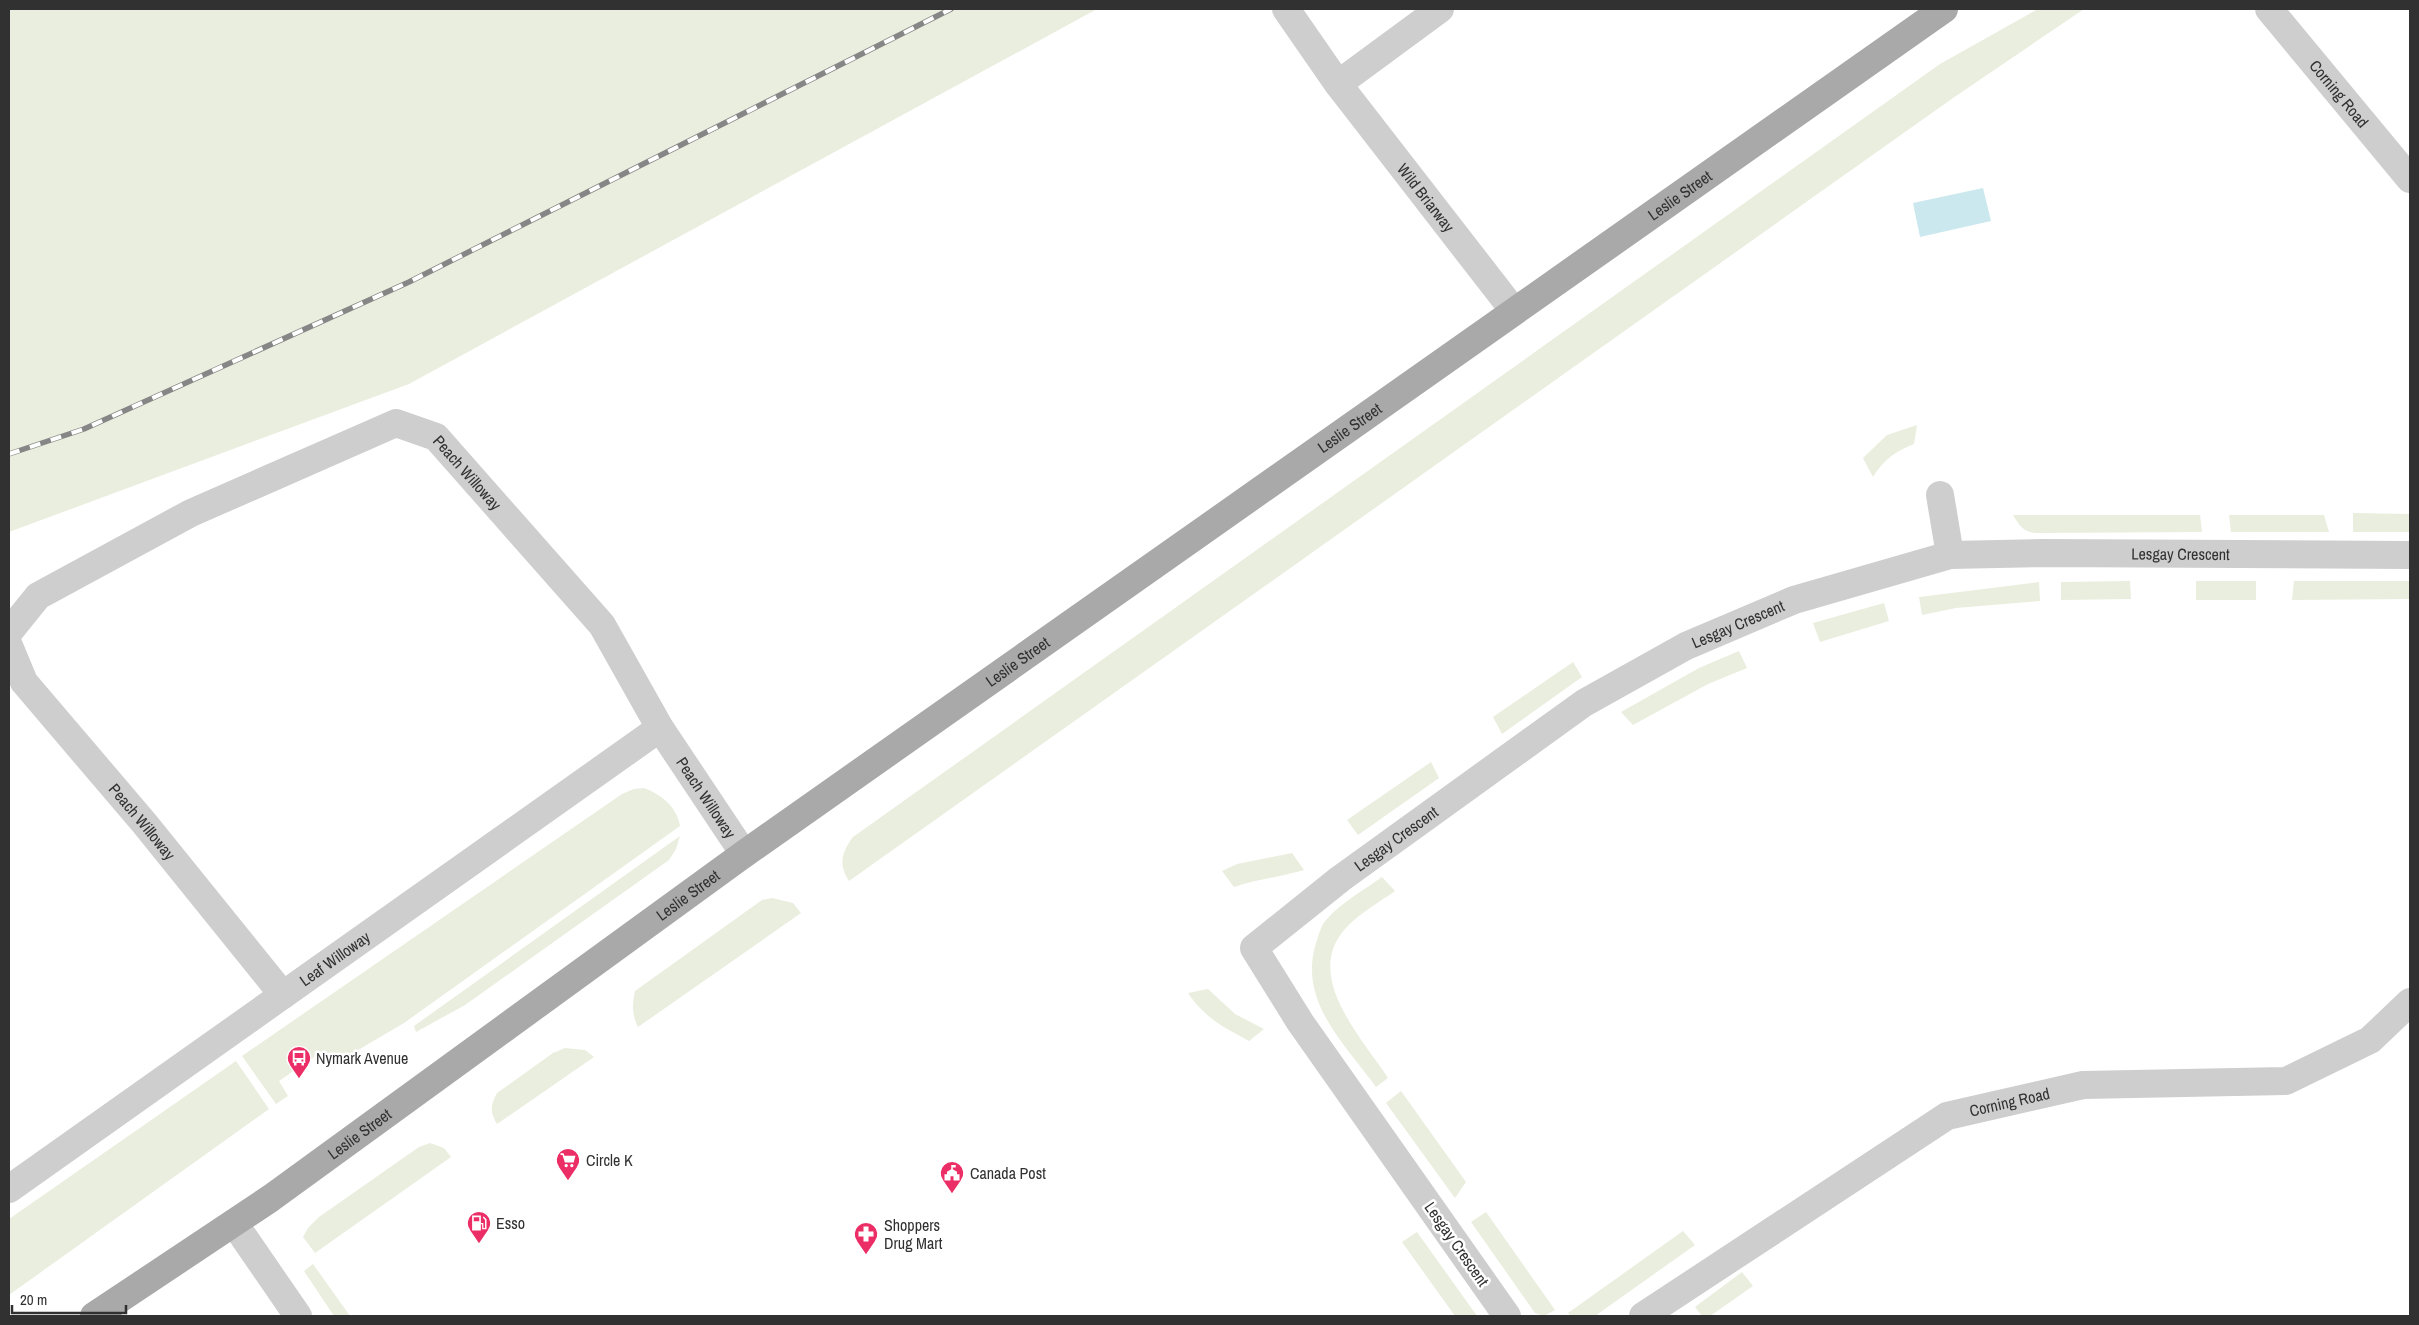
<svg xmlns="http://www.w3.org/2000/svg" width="2419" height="1325" font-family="'Archivo Narrow',sans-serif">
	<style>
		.green { fill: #eaeede }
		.water { fill: #cae8ee }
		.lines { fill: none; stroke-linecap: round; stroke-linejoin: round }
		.minor { stroke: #cecece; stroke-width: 28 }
		.major { stroke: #a9a9a9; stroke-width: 28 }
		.rail-casing { stroke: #868686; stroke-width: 5.5 }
		.rail { stroke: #fff; stroke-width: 4; stroke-dasharray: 11; stroke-linecap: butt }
		.labels { text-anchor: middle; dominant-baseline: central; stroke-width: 5; stroke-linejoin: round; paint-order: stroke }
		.street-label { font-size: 16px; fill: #313131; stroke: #fff }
		.poi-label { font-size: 16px; fill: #313131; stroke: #fff; text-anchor: start }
	</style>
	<rect width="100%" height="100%" fill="#fff"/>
	<g class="green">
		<polygon points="9,9 1097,9 409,384 9,532"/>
		<path d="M 2038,9 L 2084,9 L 1953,98 L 849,881 C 838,864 842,852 853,837 L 1940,64 Z"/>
		<path d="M 1917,425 L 1914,444 C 1896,451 1883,460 1873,477 L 1863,458 L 1887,435 Z"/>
		<polygon points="2353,513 2410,514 2410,532 2353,532"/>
		<path d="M 2013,515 L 2200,515 L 2202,532 L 2036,533 C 2023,532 2019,525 2013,515 Z"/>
		<polygon points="2229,515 2324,515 2329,532 2231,532"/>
		<polygon points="2130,581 2131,599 2061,600 2061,582"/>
		<rect x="2196" y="581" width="60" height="19"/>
		<polygon points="2294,581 2410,581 2410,599 2292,600"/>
		<polygon points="2039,582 2040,601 1956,608 1922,615 1919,597"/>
		<polygon points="1884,603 1889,621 1820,642 1813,623"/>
		<polygon points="1739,651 1747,668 1708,684 1633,725 1621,712 1699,668"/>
		<polygon points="1573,662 1582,677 1502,734 1493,717"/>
		<polygon points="1431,762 1439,778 1358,835 1347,820"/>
		<path d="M 644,788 C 662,795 677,807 680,826 L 404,1023 L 331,1066 L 321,1052 L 279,1081 L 288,1096 L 276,1104 L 242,1056 L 622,794 L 634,789 Z"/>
		<polygon points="680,836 676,849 669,860 465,1005 416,1032 414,1026"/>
		<path d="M 1292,853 L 1304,870 C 1281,877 1257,879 1234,887 L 1222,871 L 1237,864 Z"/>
		<path d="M 1382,877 L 1395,891 C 1377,904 1352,917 1339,937 C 1309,983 1364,1041 1388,1078 L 1376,1087 C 1344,1043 1298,1001 1316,943 C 1319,934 1321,925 1327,919 C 1342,902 1364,890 1382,877 Z"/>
		<path d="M 772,898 L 793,903 L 801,913 L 638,1027 C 632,1015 632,1005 635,991 L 762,900 Z"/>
		<path d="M 1208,989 L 1235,1014 L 1264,1029 L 1249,1041 C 1223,1027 1205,1018 1188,993 Z"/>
		<path d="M 565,1048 L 585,1050 L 594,1057 L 497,1124 C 490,1112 490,1106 497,1093 L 553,1053 Z"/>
		<polygon points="236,1061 269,1109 9,1295 9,1219"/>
		<polygon points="1401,1091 1466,1182 1455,1198 1386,1103"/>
		<polygon points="430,1143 444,1148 451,1157 315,1253 303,1237 308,1228 319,1217 419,1147"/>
		<polygon points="1486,1212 1555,1310 1544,1316 1535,1313 1471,1222"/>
		<polygon points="1683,1231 1695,1245 1595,1316 1571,1316 1568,1313"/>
		<polygon points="1417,1232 1477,1316 1455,1316 1402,1242"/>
		<polygon points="313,1264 350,1316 334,1316 304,1271"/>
		<polygon points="1742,1272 1753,1286 1710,1316 1702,1316 1695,1307"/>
	</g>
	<polygon class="water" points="1983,188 1991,221 1920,237 1913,203"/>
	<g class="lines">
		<g class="minor">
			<path id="s1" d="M 1286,9 L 1338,84 L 1514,311"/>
			<path id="s2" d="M 2269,9 L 2410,179"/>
			<polyline points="1338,84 1440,9"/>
			<polyline points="1940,495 1950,555"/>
			<path id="s3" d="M 9,632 L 38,596 L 191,513 L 396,423 L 436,437 L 602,625 L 660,728 L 744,854"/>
			<path id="s4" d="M 9,646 L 24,682 L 145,824 L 283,995"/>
			<path id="s5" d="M 9,1189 L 660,728"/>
			<polyline points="234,1223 298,1316"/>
			<path id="s6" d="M 1507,1316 L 1300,1022 L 1254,948 L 1340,879 L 1584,703 L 1686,646 L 1794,600 L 1950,555 L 2042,553 L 2410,555"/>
			<path id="s7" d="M 1643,1316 L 1947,1116 L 2083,1085 L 2286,1081 L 2370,1040 L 2410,1002"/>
		</g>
		<path class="major" id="s8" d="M 94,1316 L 271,1198 L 744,854 L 1944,9"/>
		<g class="rail-casing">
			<polyline id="rail" points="9,454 84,429 409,282 951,9"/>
		</g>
		<use href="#rail" class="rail"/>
	</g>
	<defs>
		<g id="bus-pin" transform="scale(1.25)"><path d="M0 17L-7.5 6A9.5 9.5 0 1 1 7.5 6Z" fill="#ec2e67" stroke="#fff"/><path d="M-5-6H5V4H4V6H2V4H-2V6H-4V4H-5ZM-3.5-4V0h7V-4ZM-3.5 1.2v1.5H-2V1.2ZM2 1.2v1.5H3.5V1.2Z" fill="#fff"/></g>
		<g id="supermarket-pin" transform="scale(1.25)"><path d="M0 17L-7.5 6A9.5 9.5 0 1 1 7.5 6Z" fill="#ec2e67" stroke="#fff"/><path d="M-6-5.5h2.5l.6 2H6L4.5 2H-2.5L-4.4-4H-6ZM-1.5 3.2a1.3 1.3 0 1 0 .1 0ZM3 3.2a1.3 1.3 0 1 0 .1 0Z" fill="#fff"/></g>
		<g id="civic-pin" transform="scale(1.25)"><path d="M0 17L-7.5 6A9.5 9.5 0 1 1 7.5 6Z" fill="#ec2e67" stroke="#fff"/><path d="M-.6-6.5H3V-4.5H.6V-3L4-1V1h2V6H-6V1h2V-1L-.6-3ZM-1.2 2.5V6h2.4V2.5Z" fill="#fff"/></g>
		<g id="fuel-pin" transform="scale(1.25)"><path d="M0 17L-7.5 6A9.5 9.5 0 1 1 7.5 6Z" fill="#ec2e67" stroke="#fff"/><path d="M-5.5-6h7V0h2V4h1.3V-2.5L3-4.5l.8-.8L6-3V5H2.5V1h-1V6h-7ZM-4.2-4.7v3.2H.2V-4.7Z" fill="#fff"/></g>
		<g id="pharmacy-pin" transform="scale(1.25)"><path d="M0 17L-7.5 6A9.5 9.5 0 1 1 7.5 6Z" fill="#ec2e67" stroke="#fff"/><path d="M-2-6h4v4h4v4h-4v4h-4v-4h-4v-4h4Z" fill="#fff"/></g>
	</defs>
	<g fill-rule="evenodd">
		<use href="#bus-pin" x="299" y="1058"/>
		<use href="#supermarket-pin" x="568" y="1160"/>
		<use href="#civic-pin" x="952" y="1173"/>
		<use href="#fuel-pin" x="479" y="1223"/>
		<use href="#pharmacy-pin" x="866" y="1234"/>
	</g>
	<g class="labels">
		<g class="street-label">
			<text stroke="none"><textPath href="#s2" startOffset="110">Corning Road</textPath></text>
			<text stroke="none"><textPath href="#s8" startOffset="1942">Leslie Street</textPath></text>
			<text stroke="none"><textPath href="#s1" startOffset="235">Wild Briarway</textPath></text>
			<text stroke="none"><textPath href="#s8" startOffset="1538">Leslie Street</textPath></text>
			<text stroke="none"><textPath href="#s3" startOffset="534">Peach Willoway</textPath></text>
			<text stroke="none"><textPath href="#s6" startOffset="1485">Lesgay Crescent</textPath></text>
			<text stroke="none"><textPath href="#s6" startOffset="1031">Lesgay Crescent</textPath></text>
			<text stroke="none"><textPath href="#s8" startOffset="1132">Leslie Street</textPath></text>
			<text stroke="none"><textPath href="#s3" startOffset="939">Peach Willoway</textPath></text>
			<text stroke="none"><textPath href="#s4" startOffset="222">Peach Willoway</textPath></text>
			<text stroke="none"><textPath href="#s6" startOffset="626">Lesgay Crescent</textPath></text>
			<text stroke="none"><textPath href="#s8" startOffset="728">Leslie Street</textPath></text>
			<text stroke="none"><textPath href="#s5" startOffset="399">Leaf Willoway</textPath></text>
			<text stroke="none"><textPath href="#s7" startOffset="428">Corning Road</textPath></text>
			<text stroke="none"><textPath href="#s8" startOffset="322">Leslie Street</textPath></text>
			<text transform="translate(1457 1244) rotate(55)">Lesgay Crescent</text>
		</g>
		<g class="poi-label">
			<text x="316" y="1058">Nymark Avenue</text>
			<text x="586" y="1160">Circle K</text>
			<text x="970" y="1173">Canada Post</text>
			<text x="496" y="1223">Esso</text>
			<text x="884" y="1225">Shoppers<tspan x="884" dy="18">Drug Mart</tspan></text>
		</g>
	</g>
	<rect width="2419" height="1325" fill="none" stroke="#313131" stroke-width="20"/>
	<path d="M12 1305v8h114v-8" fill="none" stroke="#313131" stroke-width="2.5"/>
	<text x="20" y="1305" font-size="15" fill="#313131" stroke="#ffffff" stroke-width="4" paint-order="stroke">20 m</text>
</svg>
